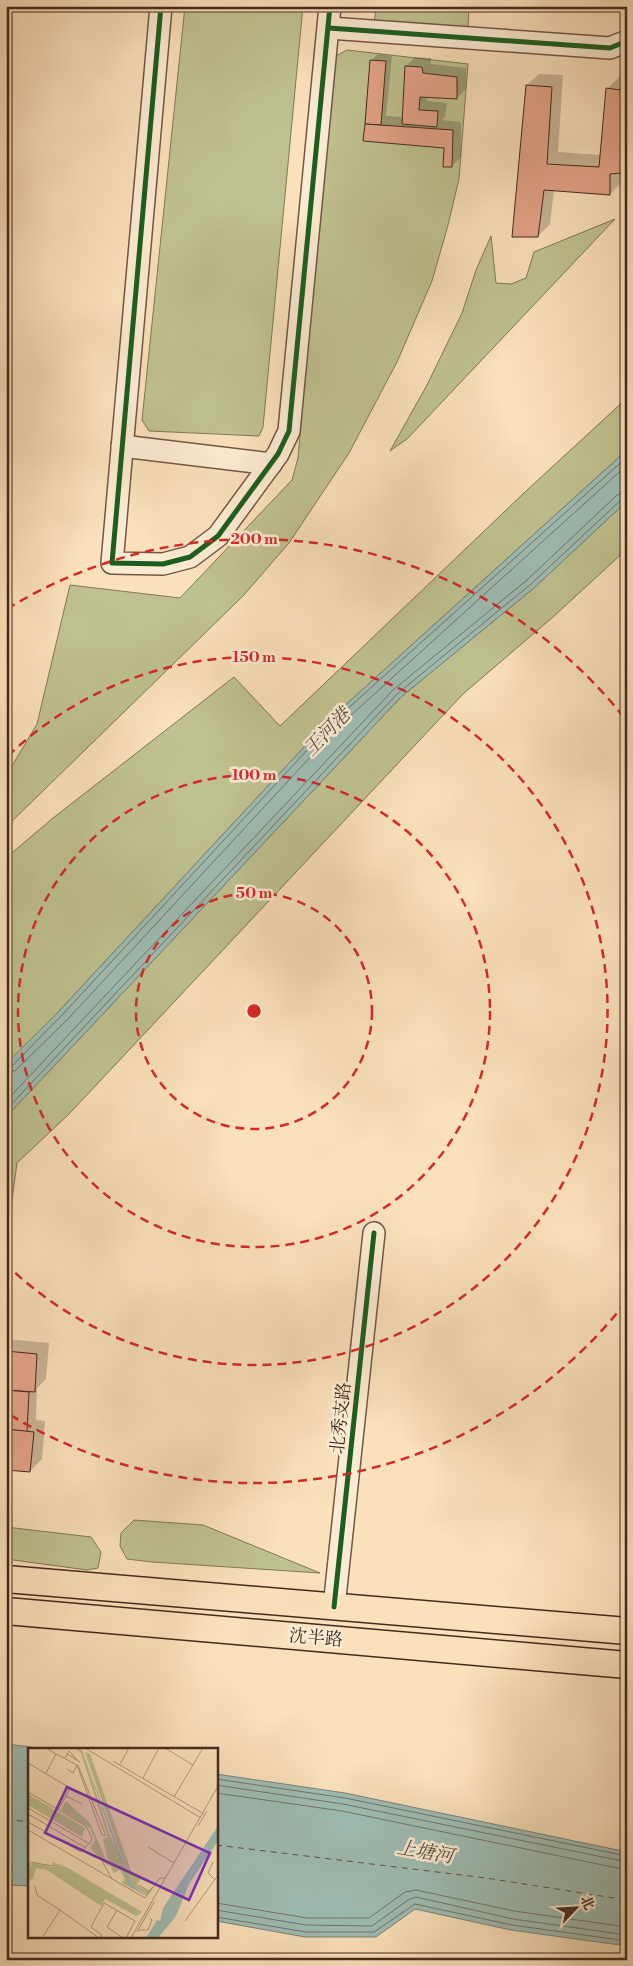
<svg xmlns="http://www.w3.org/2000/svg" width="633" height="1966" font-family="'Libre Bodoni','Noto Serif SC',serif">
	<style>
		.green { fill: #bfc290; stroke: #827656 }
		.water { fill: #9ebdb4; stroke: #7a8278 }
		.shadow { fill: #0003 }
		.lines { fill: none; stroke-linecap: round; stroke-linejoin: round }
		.shore { stroke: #727368; stroke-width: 1 }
		.ferry { stroke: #5b4e43; stroke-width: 1; stroke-dasharray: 6 5; stroke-linecap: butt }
		.building { fill: #e3a388; stroke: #45291d }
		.minor-casing { stroke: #725744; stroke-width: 24 }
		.major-casing { stroke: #45291d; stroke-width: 29 }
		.minor { stroke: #fcebd3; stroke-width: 21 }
		.major { stroke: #fae0bb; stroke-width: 26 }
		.cycleway-casing { stroke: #fcebd3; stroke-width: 8 }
		.cycleway { stroke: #1b5e20; stroke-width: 5 }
		.ring { fill: none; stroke: #d62828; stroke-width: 2.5; stroke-dasharray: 9 6 }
		.labels { text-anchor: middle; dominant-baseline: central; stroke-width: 5; stroke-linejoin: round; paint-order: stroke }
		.street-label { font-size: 18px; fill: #45291d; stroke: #fcebd3 }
		.water-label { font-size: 19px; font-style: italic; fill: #5b4e43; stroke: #fcebd3 }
		.inset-river { fill: none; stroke: #9ebdb4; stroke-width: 2.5 }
		.inset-road { fill: none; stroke: #b2977c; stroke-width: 1 }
		.view { fill: #7b2cbf; fill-opacity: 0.15; stroke: #7b2cbf; stroke-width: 2.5 }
		.inset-edge { fill: none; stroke: #45291d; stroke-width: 2.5 }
		.centre { fill: #d62828; stroke: #fcebd3; stroke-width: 2.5 }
		.ring-label { font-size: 15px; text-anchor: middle; font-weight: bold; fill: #d62828; stroke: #fcebd3; stroke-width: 5; stroke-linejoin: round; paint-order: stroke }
	</style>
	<rect width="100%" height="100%" fill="#fae0bb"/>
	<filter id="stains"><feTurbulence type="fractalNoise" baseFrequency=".004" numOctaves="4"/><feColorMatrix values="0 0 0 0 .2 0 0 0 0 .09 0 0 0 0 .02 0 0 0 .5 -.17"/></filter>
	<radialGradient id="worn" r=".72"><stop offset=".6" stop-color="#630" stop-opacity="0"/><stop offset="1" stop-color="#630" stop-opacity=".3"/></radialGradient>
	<g class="green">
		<polygon points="185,6 303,6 263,427 259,436 149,431 142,420"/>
		<polygon points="377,6 469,6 468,27 374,21"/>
		<polygon points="347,50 468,64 459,179 448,225 432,281 397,362 349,453 289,543 243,596 6,827 6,776 37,724 70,585 180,598 292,480 298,458 332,65 336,56"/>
		<polygon points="615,219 407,439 390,451 427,385 462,313 476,270 491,236 496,283 511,284 526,278 534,252"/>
		<polygon points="627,398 627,450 331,718 59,1011 6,1064 6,858 53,818 234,677 280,726 525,492"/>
		<polygon points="627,501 627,549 553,617 463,694 69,1114 17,1163 6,1245 6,1117 401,697 534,588"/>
		<polygon points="134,1520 203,1525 320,1573 152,1562 127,1559 120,1546 121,1533"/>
		<polygon points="6,1527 91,1537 101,1552 98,1568 87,1570 6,1559"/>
	</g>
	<g class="water">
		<polygon points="627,450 627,501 534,588 401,697 6,1117 6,1064 59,1011 331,718"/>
		<polygon points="6,1744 55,1750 29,1750 29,1886 6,1885"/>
		<polygon points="216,1774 345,1793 627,1852 627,1946 511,1930 415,1909 376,1937 305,1937 216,1921"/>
	</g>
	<g class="shadow">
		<polygon points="378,54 392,56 386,116 403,117 406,66 415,57 431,58 431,64 466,68 466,89 457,98 428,96 427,101 447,103 445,117 442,120 461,122 461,157 452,166 445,147 364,140 372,60"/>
		<polygon points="539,74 563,75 558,152 602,155 608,88 620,76 627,77 627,166 622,171 622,182 610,194 554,189 550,224 538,236 527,85"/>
		<polygon points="6,1339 49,1343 46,1379 37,1388 36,1420 45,1421 42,1459 30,1471 6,1469"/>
	</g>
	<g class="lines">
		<g class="shore">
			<polyline points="6,1067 12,1066 63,1014 334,721 627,457"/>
			<polyline points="6,1074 16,1070 68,1019 339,726 627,465"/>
			<polyline points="6,1101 393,690 527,580 617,495 627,492"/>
			<polyline points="6,1110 397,694 531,584 621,500 627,498"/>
			<polyline points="216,1779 345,1798 627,1856"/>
			<polyline points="216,1785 343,1804 627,1862"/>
			<polyline points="216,1793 342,1811 627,1870"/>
			<polyline points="216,1903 307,1918 369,1918 405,1892 416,1890 514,1911 627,1927"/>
			<polyline points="216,1910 306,1925 372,1926 408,1900 416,1897 513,1919 627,1935"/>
			<polyline points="216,1917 306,1932 374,1932 415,1904 512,1925 627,1941"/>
		</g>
		<g class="ferry">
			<polyline points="6,1819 29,1822"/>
			<polyline points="216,1845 486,1878 627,1900"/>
		</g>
	</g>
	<g class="building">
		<polygon points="370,60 386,61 381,125 365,124"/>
		<polygon points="405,66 422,67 423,73 457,77 457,99 420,97 419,110 438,111 437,127 402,124"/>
		<polygon points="526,85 552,87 547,164 599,167 606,88 627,91 627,118 622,173 610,174 610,195 544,190 538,237 512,237"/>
		<polygon points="365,124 453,130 452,167 443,167 444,148 363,141"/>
		<polygon points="6,1351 37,1354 35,1392 6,1390"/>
		<polygon points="6,1390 29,1392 27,1432 6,1429"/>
		<polygon points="6,1429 34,1432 30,1472 6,1470"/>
	</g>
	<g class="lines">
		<g class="minor-casing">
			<g id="minor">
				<polyline points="161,6 112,563 163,564 190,557 218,536 278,454 289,431 330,6"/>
				<polyline points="329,28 610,48 627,41"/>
				<polyline points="122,446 271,464"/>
				<polyline points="334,1607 374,1233"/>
			</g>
		</g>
		<g class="major-casing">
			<g id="major">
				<polyline points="6,1579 627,1631"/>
				<polyline points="6,1611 627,1665"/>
			</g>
		</g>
		<use href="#minor" class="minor"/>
		<use href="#major" class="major"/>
		<g class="cycleway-casing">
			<g id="cycleway">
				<polyline points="161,6 112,563 163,564 190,557 218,536 278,454 289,431 330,6"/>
				<polyline points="329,28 610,48 627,41"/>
				<polyline points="334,1607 374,1233"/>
			</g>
		</g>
		<use href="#cycleway" class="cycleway"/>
	</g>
	<g class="ring">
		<circle cx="254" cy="1011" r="118"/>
		<circle cx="254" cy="1011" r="236"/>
		<path d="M8 756A354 354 0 1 1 8 1266"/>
		<path d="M626 1302A472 472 0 0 1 7 1413M7 609A472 472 0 0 1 626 720"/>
	</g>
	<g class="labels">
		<g class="street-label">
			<text transform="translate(341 1418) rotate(-84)">北秀支路</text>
			<text transform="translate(316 1638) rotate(5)">沈半路</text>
		</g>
		<g class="water-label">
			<text transform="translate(327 732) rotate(-46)">王河港</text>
			<text transform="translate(425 1852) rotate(10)">上塘河</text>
		</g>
	</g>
	<g transform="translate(28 1748)">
		<rect width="190" height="190" fill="#fae0bb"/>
		<path d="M 47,0 L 54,2 L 81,85 L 106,142 L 93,134 L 97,132 L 92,122 L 86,125 L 80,114 L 75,91 L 80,89 L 53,5 ZM 57,4 L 62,6 L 103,123 L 113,130 L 109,137 L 122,144 L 119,148 L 103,135 ZM 0,46 L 57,80 L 54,89 L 0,57 ZM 38,53 L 62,75 L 81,119 L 62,100 L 67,92 L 62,80 L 33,62 ZM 5,115 L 24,119 L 27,115 L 40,120 L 114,164 L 108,168 L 77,151 L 73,158 L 19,122 L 8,120 L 5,131 L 0,132 L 0,121 Z" fill="#bfc290"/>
		<path d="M 54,2 L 103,135 L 118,148 L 101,138 ZM 190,78 L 190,93 L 161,136 L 148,168 L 130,190 L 118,190 L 129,172 L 132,173 L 135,160 Z" fill="#9ebdb4"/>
		<path class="inset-river" d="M 122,190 L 190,85"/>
		<path class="inset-road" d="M 57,0 L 173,70M 137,0 L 165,17M 28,6 L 49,17 L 74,87 L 78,88M 39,6 L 41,3 L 49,12M 37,10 L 39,6 L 52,14M 85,13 L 176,66M 0,15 L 42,40 L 30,62M 92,16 L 101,0M 50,17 L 78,88M 39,21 L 45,25 L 49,17M 18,25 L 28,6 L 18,0M 115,30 L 131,0M 0,44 L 58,78 L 64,90 L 62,96 L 0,60M 38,48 L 54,56M 146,49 L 175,0M 0,66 L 58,100M 0,74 L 53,104 L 61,95M 170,78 L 179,63M 0,82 L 117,150 L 132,130 L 137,130M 120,99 L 146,115M 74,113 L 84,131M 185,114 L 180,125 L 187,132M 0,120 L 3,114 L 24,118 L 26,114M 111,137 L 121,143 L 129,135M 7,138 L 9,147 L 32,162M 89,162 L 79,179 L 95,190M 157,173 L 190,127M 110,182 L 120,182 L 124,172 L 122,170M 109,184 L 126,154M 14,190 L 32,162 L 71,190M 72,190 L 74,187 L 63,179 L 76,155 L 107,173 L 98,190M 103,190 L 190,38"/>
		<path class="view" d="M 39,39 L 182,105 L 161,152 L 17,85 Z"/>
		<rect width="190" height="190" class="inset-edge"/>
	</g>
	<circle cx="254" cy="1011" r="8" class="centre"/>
	<g class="ring-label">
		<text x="254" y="544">200 m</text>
		<text x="254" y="662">150 m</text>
		<text x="254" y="780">100 m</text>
		<text x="254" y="898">50 m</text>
	</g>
	<rect width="633" height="1966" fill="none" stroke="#fae0bb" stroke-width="25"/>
	<rect x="8" y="8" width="618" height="1951" fill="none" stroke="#45291d" stroke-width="2.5"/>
	<rect x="12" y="12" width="608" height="1941" fill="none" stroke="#45291d"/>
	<g transform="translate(576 1908) rotate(65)" stroke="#fcebd3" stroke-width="4" paint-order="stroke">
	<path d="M0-4L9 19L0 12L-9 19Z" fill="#45291d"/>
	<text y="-8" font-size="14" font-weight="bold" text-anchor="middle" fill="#45291d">北</text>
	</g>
	<rect width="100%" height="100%" filter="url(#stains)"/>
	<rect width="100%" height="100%" fill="url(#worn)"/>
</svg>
